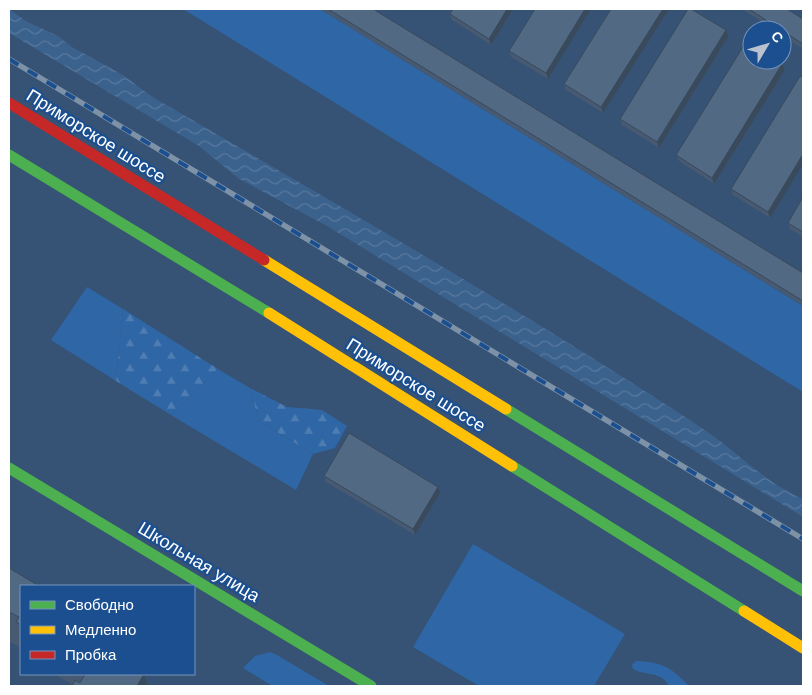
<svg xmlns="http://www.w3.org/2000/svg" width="812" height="695" font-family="Arial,sans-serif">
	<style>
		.green { fill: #2f66a5 }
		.forest { fill: url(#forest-firs) }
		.water { fill: url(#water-waves) }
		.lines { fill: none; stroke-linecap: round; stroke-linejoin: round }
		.fast { stroke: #4caf50; stroke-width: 11 }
		.slow { stroke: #ffc107; stroke-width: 11 }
		.jam { stroke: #c62828; stroke-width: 11 }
		.rail-casing { stroke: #7e92a7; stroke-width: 5.5 }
		.rail { stroke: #1b4f8f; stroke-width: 4; stroke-dasharray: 11; stroke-linecap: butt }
		.wall { fill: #475a72 }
		.shaded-wall { fill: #394a5c }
		.building { fill: #526984; stroke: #394a5c }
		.labels { text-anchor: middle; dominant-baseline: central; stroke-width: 4.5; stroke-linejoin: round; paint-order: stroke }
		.street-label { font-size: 18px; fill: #fff; stroke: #1b4f8f }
	</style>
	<defs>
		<pattern id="forest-firs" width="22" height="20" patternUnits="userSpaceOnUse" patternTransform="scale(1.25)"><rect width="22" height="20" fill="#2f66a5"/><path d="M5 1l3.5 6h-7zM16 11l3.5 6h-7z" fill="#4e7db2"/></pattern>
		<pattern id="water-waves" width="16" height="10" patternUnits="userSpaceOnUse" patternTransform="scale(1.25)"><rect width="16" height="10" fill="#3b618d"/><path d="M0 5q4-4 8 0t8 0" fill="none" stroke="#58799e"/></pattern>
	</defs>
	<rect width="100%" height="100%" fill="#365274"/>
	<g class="green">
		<polygon points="183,9 320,9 803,306 803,392"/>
		<polygon points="87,287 123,309 116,381 51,340"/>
		<polygon points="218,369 250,388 259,421 313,454 296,490 171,415"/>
		<polygon points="473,544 625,634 594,686 479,686 413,647"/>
		<polygon points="270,652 277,655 329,686 272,686 243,668 255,656"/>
		<path d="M 636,661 C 662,662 671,667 689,686 L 669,686 C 662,671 645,676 633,669 L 632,664 Z"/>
	</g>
	<g class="forest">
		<polygon points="123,309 218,369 171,415 116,381"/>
		<polygon points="250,388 287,407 322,410 347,426 335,448 313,454 259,421"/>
	</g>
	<path class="water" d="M 9,9 L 26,21 L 58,36 L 72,47 L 123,75 L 151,96 C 302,184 454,271 602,364 C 638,387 676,410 712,435 C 745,459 764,481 803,499 L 803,517 L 327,226 L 239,179 L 199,146 L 9,33 Z"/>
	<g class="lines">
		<g class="fast">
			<polyline points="9,155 269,313"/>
			<polyline points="506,409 803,591"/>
			<polyline points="512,466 744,611"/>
			<polyline points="9,468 371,686"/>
		</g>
		<g class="slow">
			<polyline points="264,260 506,409"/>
			<polyline points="269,313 512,466"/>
			<polyline points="744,611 803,648"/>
		</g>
		<polyline class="jam" points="9,103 264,260"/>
		<g class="rail-casing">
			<polyline id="rail" points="9,59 803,539"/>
		</g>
		<use href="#rail" class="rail"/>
	</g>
	<g class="wall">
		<polygon points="320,9 373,9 803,273 803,306"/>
		<polygon points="453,9 513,9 491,45 452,20 450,14"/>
		<polygon points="535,9 548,79 511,57 509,51"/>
		<polygon points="611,9 603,113 566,90 564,84"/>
		<polygon points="742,9 787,9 803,19 803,49 782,35 782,30 775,30"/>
		<polygon points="728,37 659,148 622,125 620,119"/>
		<polygon points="782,64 785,70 714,184 679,161 676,155"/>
		<polygon points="803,78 770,218 733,195 731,189"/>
		<polygon points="803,197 803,237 790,229 788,223"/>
		<polygon points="324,476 440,493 415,535 326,482"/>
		<polygon points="9,568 21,586 21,648 10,642 9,644"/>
		<polygon points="54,674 143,674 73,685"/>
	</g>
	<g class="shaded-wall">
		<polygon points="507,9 513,9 491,45 489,39"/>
		<polygon points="585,9 591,9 548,79 546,73"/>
		<polygon points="663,9 669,9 603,113 601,107"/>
		<polygon points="726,30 728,37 659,148 657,142"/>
		<polygon points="782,64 785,70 714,184 712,178"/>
		<polygon points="803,154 803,164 770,218 768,212"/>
		<polygon points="438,487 440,493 415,535 413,529"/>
		<polygon points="144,674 148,686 137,686"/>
	</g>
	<g class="building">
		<polygon points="328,9 373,9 803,273 803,301"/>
		<polygon points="453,9 507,9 489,39 450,14"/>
		<polygon points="535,9 585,9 546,73 509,51"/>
		<polygon points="611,9 663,9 601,107 564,84"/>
		<polygon points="688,9 691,9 726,30 657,142 620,119"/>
		<polygon points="749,9 787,9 803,19 803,44"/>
		<polygon points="746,42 752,45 752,60 776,60 782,64 712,178 676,155"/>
		<polygon points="800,76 803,78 803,154 768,212 731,189"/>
		<polygon points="803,197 803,232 788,223"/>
		<polygon points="349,433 438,487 413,529 324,476"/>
		<polygon points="9,568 39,586 21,586 21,625 16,622 19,617 9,612"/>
		<polygon points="85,674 144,674 137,686 72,686 75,680 80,683"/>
	</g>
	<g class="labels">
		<g class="street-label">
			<text transform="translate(96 136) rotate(32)">Приморское шоссе</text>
			<text transform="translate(416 385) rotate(32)">Приморское шоссе</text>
			<text transform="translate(199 562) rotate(31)">Школьная улица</text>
		</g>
	</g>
	<rect width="812" height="695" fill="none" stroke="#ffffff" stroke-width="20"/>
	<rect x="20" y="585" width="175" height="90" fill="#1b4f8f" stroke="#7695bc"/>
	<rect x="30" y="601" width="25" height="8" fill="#4caf50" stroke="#7695bc"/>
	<text x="65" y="610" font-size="15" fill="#ffffff">Свободно</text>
	<rect x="30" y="626" width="25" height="8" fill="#ffc107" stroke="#7695bc"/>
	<text x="65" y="635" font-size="15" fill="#ffffff">Медленно</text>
	<rect x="30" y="651" width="25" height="8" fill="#c62828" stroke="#7695bc"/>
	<text x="65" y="660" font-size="15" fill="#ffffff">Пробка</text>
	<g transform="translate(767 45) rotate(52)"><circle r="24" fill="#1b4f8f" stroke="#7695bc"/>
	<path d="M0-4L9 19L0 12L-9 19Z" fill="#b9c2ce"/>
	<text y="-8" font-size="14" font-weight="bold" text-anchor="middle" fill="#ffffff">С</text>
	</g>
</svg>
